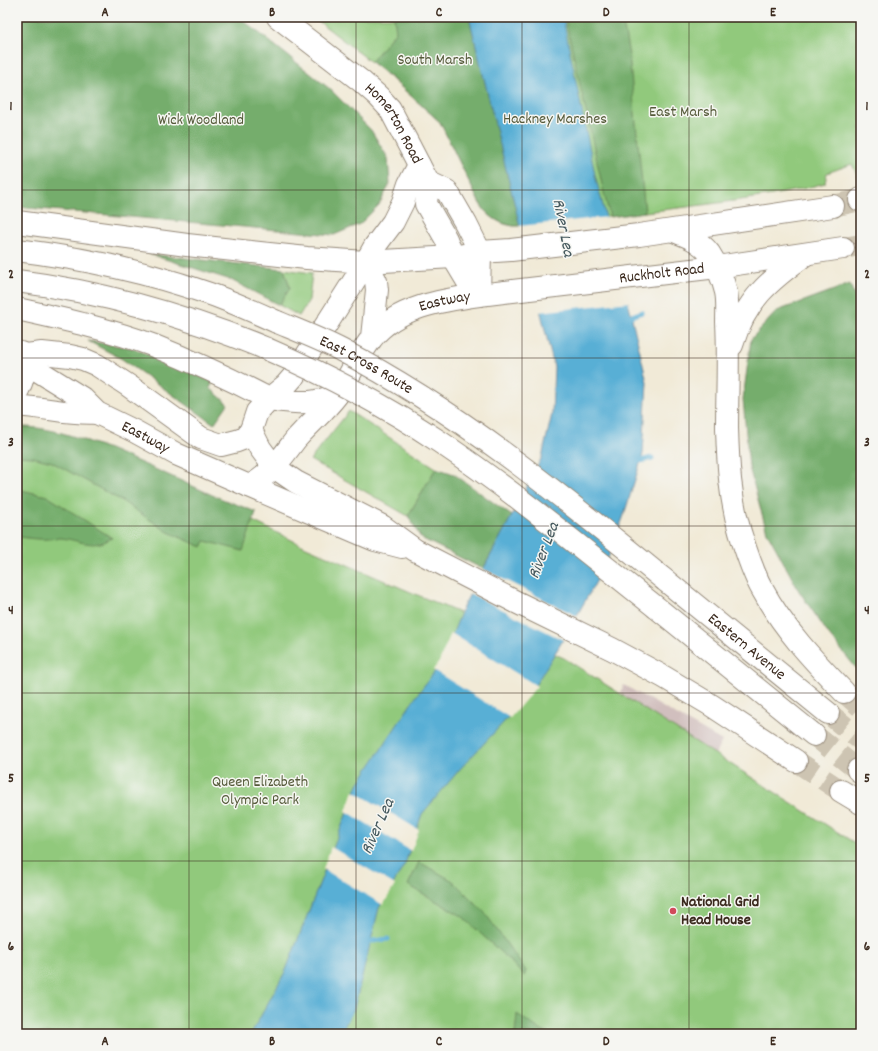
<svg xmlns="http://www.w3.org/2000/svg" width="878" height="1051" font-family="Dekko,sans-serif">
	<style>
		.industrial { fill: #d1bfbe }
		.green { fill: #91c97c; stroke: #667a4d }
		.forest { fill: #74ad6c; stroke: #586c45 }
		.water { fill: #58afd5; stroke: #4a6c7a }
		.pier { fill: #f1ead7 }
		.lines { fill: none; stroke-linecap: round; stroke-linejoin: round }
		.stream { stroke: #58afd5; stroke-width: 5 }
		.major-tunnel { stroke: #cdc4b2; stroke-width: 22; stroke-dasharray: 22 11; stroke-linecap: butt }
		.highway-tunnel { stroke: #cdc4b2; stroke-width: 22; stroke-dasharray: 22 11; stroke-linecap: butt }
		.minor-casing { stroke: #968a7a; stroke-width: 23 }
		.major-casing { stroke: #968a7a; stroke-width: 24 }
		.highway-casing { stroke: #968a7a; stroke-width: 24 }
		.minor { stroke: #fff; stroke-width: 21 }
		.major { stroke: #fff; stroke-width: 22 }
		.highway { stroke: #fff; stroke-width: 22 }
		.highway-bridge-casing { stroke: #968a7a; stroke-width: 24; stroke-linecap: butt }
		.highway-bridge { stroke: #fff; stroke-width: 22 }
		.grid { fill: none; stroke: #3b2a1e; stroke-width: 1; stroke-opacity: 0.55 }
		.poi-dot { fill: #d1495b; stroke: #f6f6f2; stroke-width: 1.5 }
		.labels { text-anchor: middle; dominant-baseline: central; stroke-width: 3; stroke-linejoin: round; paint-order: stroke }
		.park-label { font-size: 16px; fill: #555a3a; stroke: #f6f6f2 }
		.street-label { font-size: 16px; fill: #3b2a1e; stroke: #f6f6f2 }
		.poi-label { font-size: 16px; font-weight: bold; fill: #3b2a1e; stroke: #f6f6f2; text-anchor: start }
		.water-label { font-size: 17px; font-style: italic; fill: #45595e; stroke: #f6f6f2 }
		.neatline { fill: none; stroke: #3b2a1e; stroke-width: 1.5 }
		.grid-label { font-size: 13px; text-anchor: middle; font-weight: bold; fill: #3b2a1e }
	</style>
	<rect width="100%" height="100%" fill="#f6f6f2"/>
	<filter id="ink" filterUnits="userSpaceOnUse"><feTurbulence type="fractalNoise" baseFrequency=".025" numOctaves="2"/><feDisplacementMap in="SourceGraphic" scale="8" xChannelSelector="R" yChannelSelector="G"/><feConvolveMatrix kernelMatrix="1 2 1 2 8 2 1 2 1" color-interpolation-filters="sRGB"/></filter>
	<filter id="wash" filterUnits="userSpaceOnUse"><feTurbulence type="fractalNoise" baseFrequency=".012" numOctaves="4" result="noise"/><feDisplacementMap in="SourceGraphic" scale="16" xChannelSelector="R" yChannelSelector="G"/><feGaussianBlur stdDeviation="0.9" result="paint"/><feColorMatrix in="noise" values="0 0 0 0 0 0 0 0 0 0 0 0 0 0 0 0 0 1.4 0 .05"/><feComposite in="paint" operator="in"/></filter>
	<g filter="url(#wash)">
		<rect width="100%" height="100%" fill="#f1ead7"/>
		<polygon class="industrial" points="624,685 722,741 700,783 610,710"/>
		<g class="green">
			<path d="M 313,17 L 861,17 L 861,180 L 860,181 L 852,164 L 827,173 L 825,183 C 780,196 733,201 687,207 C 630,214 574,220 517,226 C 501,226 489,217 480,204 L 440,122 L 384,72 Z"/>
			<polygon points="284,269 312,273 309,300 299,316 279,305 290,288"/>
			<polygon points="349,411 436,468 408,516 310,460"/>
			<polygon points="95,444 306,547 564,658 861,847 861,1034 17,1034 17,449"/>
		</g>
		<g class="forest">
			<polygon points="17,17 239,17 330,89 371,130 388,158 390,184 379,205 360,224 334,235 17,207"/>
			<polygon points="394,17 469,17 521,226 513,226 502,223 493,218 485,211 477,198 440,122 396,82 371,62 396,31"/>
			<polygon points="565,17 622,17 629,55 645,212 610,217 603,189"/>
			<polygon points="149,254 284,269 290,288 279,305 231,280"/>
			<polygon points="850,284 861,314 861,674 829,635 799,591 767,532 749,467 743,399 751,339 777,311"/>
			<polygon points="88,341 133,348 213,382 210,388 228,404 214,424 122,359"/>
			<path d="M 17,427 C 49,426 79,438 109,449 C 139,462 169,475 199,489 C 217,498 237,504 256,512 L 243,551 L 205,541 L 202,547 L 168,532 L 122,501 L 52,462 L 32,457 L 17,456 Z"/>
			<polygon points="436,468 454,474 512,516 483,569 421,538 408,516"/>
			<path d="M 17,489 L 47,496 L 112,538 C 92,550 81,540 61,538 C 53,538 46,540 39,539 C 31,539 25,537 17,537 Z"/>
			<polygon points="419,862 453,881 485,913 526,971 524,976 511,962 462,916 408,885"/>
			<polygon points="517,1014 542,1031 550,1034 515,1034"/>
		</g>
		<polygon class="water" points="469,17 563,17 595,175 630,310 647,382 643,454 623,518 605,566 560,645 534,687 503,723 460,769 422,814 405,864 379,908 354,1009 340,1034 251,1034 286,970 358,784 417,695 441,663 464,605 516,508 542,457 552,414 554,367"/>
		<g class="pier">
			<polygon points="608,217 630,302 539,312 519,226"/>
			<polygon points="481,568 579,617 565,641 469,593"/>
			<polygon points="451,633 537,686 510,718 433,670 439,662"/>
			<polygon points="354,791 419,830 411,851 346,811"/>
			<polygon points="331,847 395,885 383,905 323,869"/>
		</g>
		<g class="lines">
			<g class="stream">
				<polyline points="626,318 642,312"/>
				<polyline points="636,462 652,458"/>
				<polyline points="365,942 388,939"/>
			</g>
		</g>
	</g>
	<g filter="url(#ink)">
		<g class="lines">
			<g class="major-tunnel">
				<polyline points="833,206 860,200"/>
				<polyline points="843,248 861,245"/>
			</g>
			<g class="highway-tunnel">
				<polyline points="844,692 861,707"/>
				<polyline points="828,713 861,740"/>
				<polyline points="814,735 858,770"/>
				<polyline points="796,761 841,791"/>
			</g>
			<g class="minor-casing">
				<g id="minor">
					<path d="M 17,393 C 24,380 26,370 26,355"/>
					<path d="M 17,406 C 44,407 70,415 97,413"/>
				</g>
			</g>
			<g class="major-casing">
				<g id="major">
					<path id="s1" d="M 278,17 L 361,81 L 378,96 L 390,109 L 428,182 L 447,191 L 466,224 L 480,252 L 479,295"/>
					<polyline points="428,182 426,204 446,239 453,257 471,287 479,295"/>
					<polyline points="860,200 861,199"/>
					<polyline points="366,262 453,257 480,252 511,250 639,235 833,206"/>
					<polyline points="366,262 376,281 377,290 372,337"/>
					<polyline points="17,352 26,355 42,353 70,356 83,359 97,365 129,386 201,438 221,445 237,441 245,438 251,430 257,412 269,399 286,385 293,377 366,262 375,246 393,222 403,202 409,184 419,165"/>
					<path id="s2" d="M 26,355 L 37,370 L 82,398 L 97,413 L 134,431 L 176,454 L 249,486 C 270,476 282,457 296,439 C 309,424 325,411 337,395 C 350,377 358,355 372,338 C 396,307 443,300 479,295 L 717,267 L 843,248"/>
					<path d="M 269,399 C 284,401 300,404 316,401 C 323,400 330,397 337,394"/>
					<polyline points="251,430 260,448 274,467"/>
				</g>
			</g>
			<g class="highway-casing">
				<g id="highway">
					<polyline points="17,222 187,245 307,258 366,262"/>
					<path d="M 674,231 C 687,236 700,241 709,253 C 716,264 723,279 726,292 C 728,301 727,312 727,322 C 729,357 727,392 727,428 C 728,463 730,498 740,532 C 746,551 752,571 762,589 C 783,628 813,660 844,692"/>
					<path d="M 17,250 C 82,258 148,272 210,294 C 233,302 255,312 277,322"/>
					<path d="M 17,281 C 103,292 187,316 267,349"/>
					<path d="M 17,309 C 62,319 109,329 152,345 C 192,361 231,379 269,399"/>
					<path d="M 732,345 C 745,300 770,280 806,254"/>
					<polyline points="274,467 296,482 382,526 415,550 518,603 612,649 664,677 711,705 796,761"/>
					<polyline points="249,486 375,540 402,547"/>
					<path id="s3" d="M 666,581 L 828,713"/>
					<polyline points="657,608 814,735"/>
					<polyline points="858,770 861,772"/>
					<polyline points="841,791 861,803"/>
				</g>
			</g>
			<use href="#minor" class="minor"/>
			<use href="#major" class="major"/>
			<use href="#highway" class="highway"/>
			<g class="highway-bridge-casing">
				<g id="highway-bridge">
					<path id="s4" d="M 277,322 C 299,331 320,339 341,350 C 460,412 563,497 666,581"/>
					<path d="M 267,349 C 327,375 386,406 440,442 C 516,493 586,552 657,608"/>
				</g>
			</g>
			<use href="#highway-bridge" class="highway-bridge"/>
		</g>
	</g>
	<path class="grid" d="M 189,17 L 189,1034M 356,17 L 356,1034M 522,17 L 522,1034M 689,17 L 689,1034M 17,190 L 861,190M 17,358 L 861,358M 17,526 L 861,526M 17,693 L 861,693M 17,861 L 861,861"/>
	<circle class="poi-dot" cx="673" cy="911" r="4"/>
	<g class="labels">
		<g class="park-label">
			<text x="435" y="60">South Marsh</text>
			<text x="683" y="112">East Marsh</text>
			<text x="555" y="119">Hackney Marshes</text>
			<text x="201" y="120">Wick Woodland</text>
			<text x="260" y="782">Queen Elizabeth<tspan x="260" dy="18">Olympic Park</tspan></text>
		</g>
		<g class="street-label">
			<text stroke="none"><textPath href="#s1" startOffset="159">Homerton Road</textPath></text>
			<text stroke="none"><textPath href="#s2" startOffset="758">Ruckholt Road</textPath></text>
			<text stroke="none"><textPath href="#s2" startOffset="539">Eastway</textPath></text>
			<text stroke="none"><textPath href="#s4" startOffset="99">East Cross Route</textPath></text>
			<text stroke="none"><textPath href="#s2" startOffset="147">Eastway</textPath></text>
			<text stroke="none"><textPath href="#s3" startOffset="104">Eastern Avenue</textPath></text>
		</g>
		<g class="poi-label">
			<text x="681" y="902">National Grid<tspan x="681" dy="18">Head House</tspan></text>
		</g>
		<g class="water-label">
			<text transform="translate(562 228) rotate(79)">River Lea</text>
			<text transform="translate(545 551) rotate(-69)">River Lea</text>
			<text transform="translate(379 827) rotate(-66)">River Lea</text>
		</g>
	</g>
	<rect width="878" height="1051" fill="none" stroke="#f6f6f2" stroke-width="44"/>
	<rect x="22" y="22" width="834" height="1007" class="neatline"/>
	<g class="grid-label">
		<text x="105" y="16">A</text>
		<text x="272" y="16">B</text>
		<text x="439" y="16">C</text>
		<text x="606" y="16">D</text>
		<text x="773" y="16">E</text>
		<text x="11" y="110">1</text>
		<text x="867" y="110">1</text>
		<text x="11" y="278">2</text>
		<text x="867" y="278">2</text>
		<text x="11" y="446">3</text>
		<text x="867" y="446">3</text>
		<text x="11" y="614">4</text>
		<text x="867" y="614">4</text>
		<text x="11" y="782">5</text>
		<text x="867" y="782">5</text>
		<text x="11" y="950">6</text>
		<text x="867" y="950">6</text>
		<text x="105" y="1045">A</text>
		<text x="272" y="1045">B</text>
		<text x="439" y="1045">C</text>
		<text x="606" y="1045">D</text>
		<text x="773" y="1045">E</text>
	</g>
</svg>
